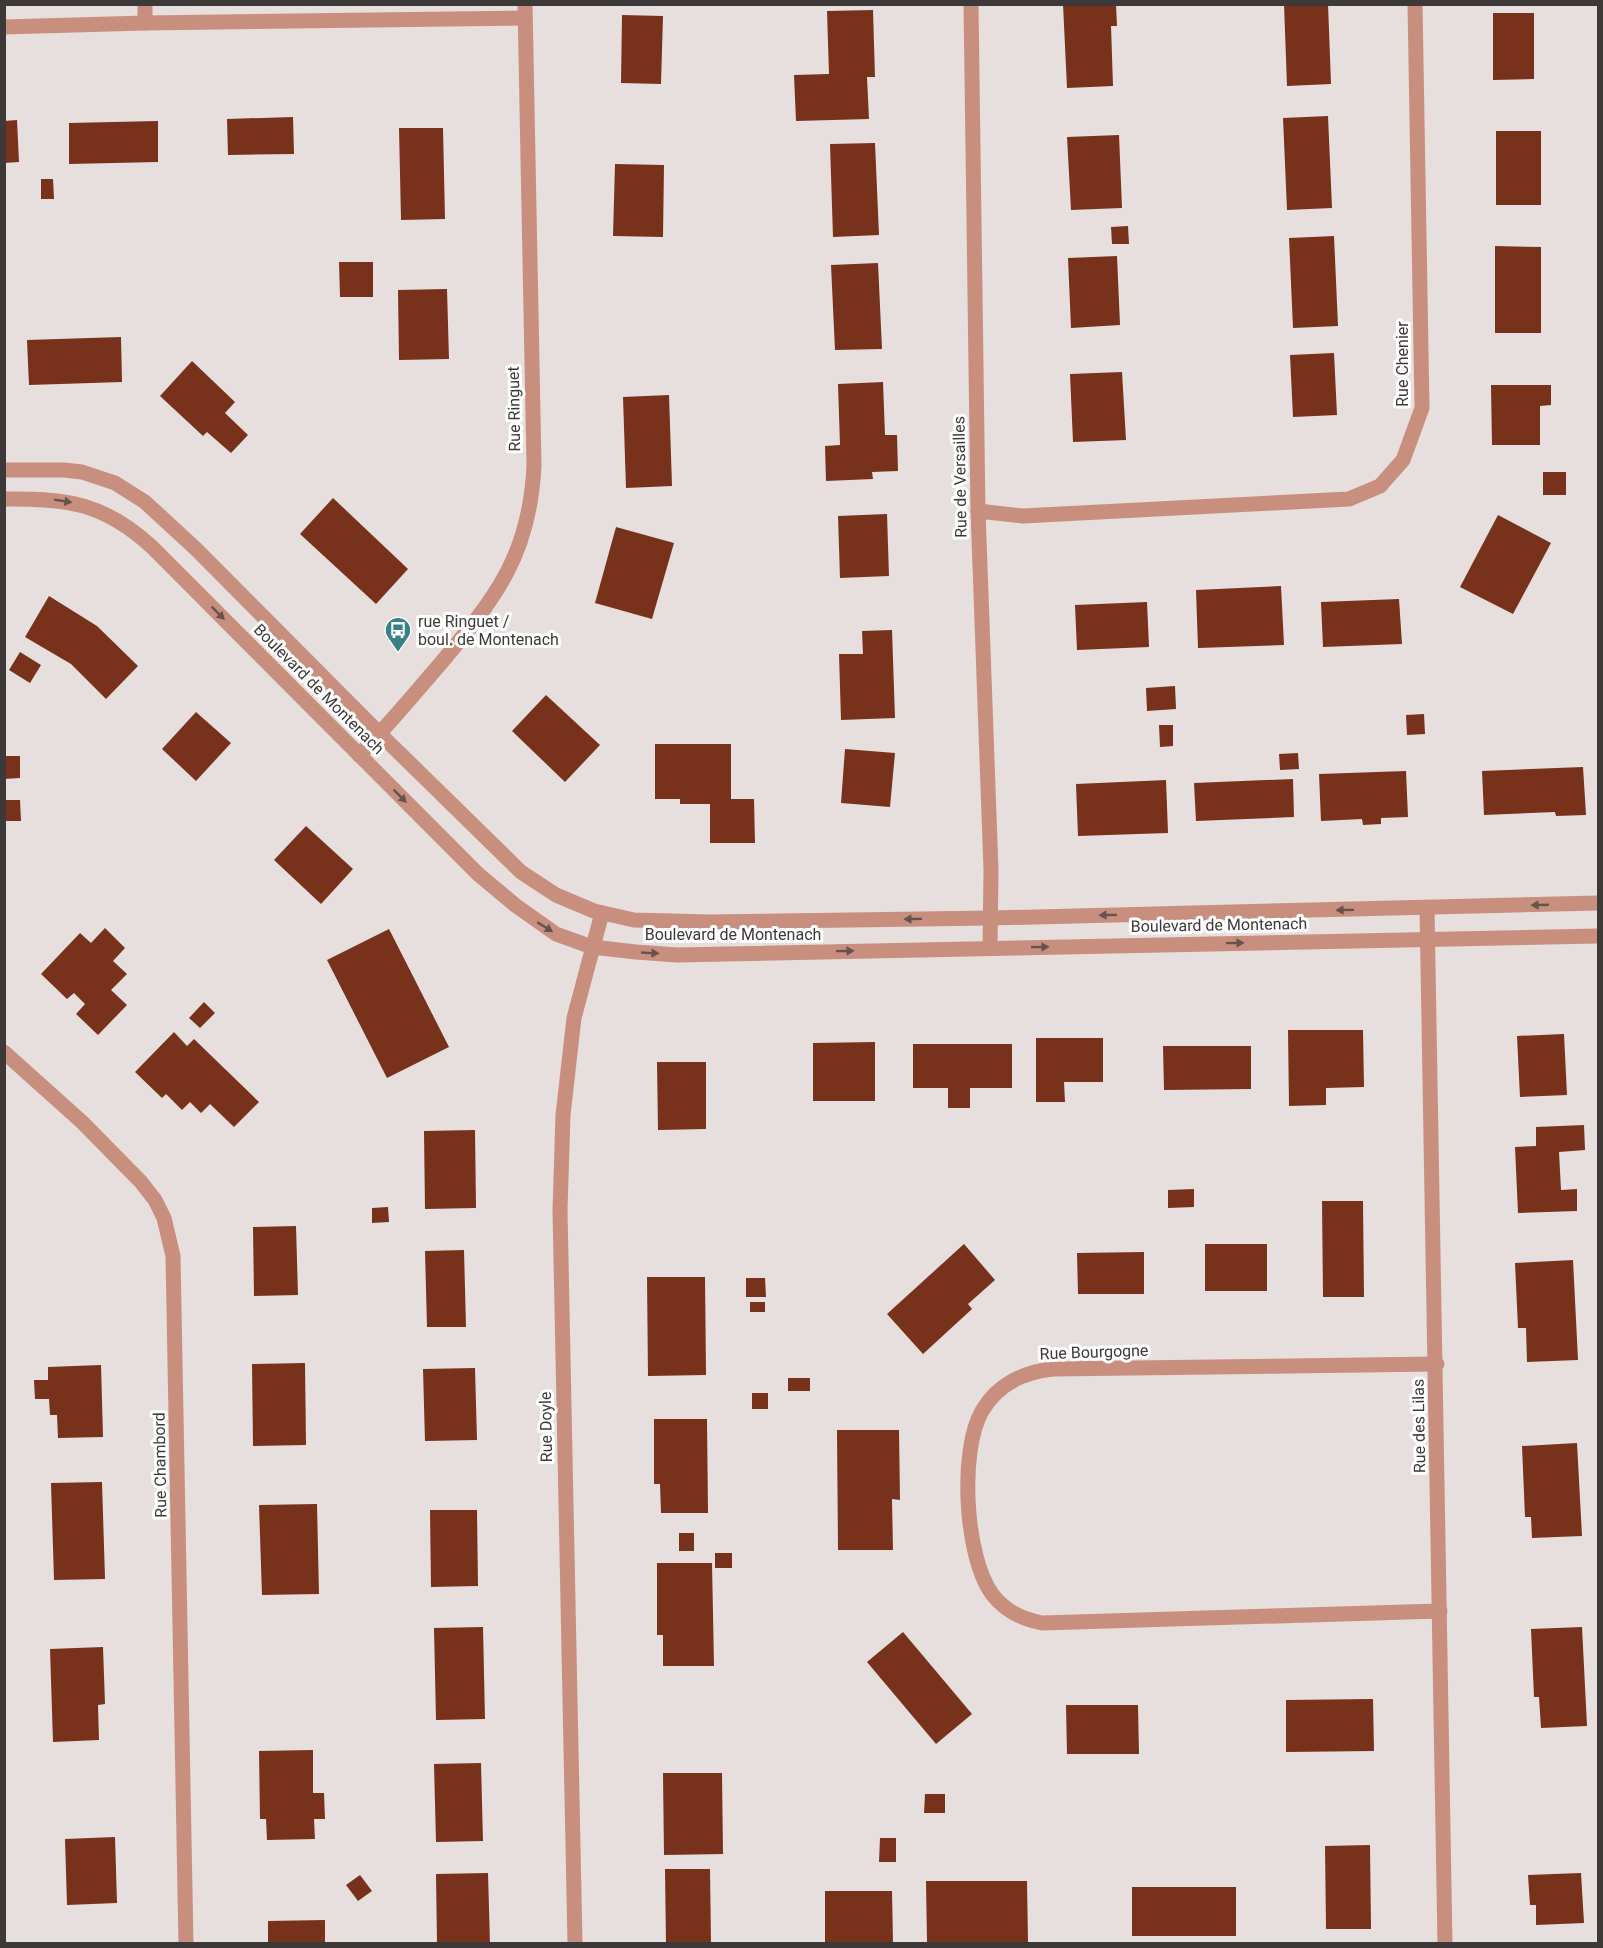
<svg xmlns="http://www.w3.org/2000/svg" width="1603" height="1948" font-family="Roboto,sans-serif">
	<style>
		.building { fill: #78311b }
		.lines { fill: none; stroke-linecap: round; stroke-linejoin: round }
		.minor { stroke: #c88f7e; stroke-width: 15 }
		.oneway { fill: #66534d }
		.labels { text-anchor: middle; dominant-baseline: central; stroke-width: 6; stroke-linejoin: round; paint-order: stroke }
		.street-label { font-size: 16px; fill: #3c3938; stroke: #fff }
		.poi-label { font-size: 16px; fill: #3c3938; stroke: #fff; text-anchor: start }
	</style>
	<rect width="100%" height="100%" fill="#e6dfdd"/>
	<g class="building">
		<polygon points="1063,4 1116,4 1117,26 1111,26 1113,86 1067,88"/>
		<polygon points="1284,4 1328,4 1331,84 1287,86"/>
		<polygon points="873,10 875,77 867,77 869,119 796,121 794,75 829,74 827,11"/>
		<polygon points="1493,13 1534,13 1534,79 1493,80"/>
		<polygon points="622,15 663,16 661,84 621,83"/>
		<polygon points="1328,116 1332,208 1287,210 1283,118"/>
		<polygon points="293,117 294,154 228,155 227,119"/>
		<polygon points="17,120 19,162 4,163 4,121"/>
		<polygon points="158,121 158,162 69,164 69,123"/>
		<polygon points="399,128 443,128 445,219 401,220"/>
		<rect x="1496" y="131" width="45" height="74"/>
		<polygon points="1119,135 1122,208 1071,210 1067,137"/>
		<polygon points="875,143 879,235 833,237 830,144"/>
		<polygon points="615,164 664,165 663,237 613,236"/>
		<polygon points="41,179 53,179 54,199 41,199"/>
		<polygon points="1128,226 1129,244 1112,244 1111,227"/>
		<polygon points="1334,236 1338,326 1293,328 1289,238"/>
		<polygon points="1495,246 1541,247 1541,333 1495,333"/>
		<polygon points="1117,256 1120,325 1071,328 1068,258"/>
		<polygon points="339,262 373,262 373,297 340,297"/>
		<polygon points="878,263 882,349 835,350 831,265"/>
		<polygon points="447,289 449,359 399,360 398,290"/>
		<polygon points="121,337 122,382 29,385 27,340"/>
		<polygon points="1334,353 1337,415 1293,417 1290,355"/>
		<polygon points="192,361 235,402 225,413 248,435 231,453 207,432 203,436 160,396"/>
		<polygon points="1122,372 1126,440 1073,442 1070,374"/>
		<polygon points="883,382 885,435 897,435 898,471 872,472 873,479 826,481 825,446 840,445 838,384"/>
		<polygon points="1491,385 1551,385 1551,405 1540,406 1540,445 1492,445"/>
		<polygon points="669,395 672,486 626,488 623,397"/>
		<rect x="1543" y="472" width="23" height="23"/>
		<polygon points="333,498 408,569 376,604 300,534"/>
		<polygon points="887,514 889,576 840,578 838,516"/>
		<polygon points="1498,515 1551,543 1513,614 1460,587"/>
		<polygon points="616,527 674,543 652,619 595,603"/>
		<polygon points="1281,586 1284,645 1198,648 1196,590"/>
		<polygon points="49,596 97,626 138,666 106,699 71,664 25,637"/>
		<polygon points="1399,599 1402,644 1323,647 1321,602"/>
		<polygon points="1147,602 1149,647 1077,650 1075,605"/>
		<polygon points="892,630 895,718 841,720 839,654 863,654 862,631"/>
		<polygon points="20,652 41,665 30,683 9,670"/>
		<polygon points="1175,686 1176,709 1147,711 1146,688"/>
		<polygon points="546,695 600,745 565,782 512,731"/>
		<polygon points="196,712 231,743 196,781 162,749"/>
		<polygon points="1424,714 1425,734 1407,735 1406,715"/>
		<polygon points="1159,725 1173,725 1173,746 1160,747"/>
		<polygon points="655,744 731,744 731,799 754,799 755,843 710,843 710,804 680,804 680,799 655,799"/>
		<polygon points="845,749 895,753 890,807 841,803"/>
		<polygon points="1298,753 1299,769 1280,770 1279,754"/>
		<polygon points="4,756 20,756 20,778 4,779"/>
		<polygon points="1583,767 1586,815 1556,816 1555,812 1484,815 1482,771"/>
		<polygon points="1406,771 1408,817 1381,818 1381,824 1363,825 1362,819 1321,821 1319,774"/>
		<polygon points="1293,779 1294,817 1196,821 1194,783"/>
		<polygon points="1166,780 1168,833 1078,836 1076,784"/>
		<polygon points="4,800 20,800 21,821 4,821"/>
		<polygon points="306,826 353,869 321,904 274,860"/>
		<polygon points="105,928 125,948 113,961 127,974 111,990 127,1005 98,1035 76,1014 85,1004 74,993 67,999 41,974 80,933 91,943"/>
		<polygon points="389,929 449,1047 387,1078 327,960"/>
		<polygon points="204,1002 215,1013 200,1028 189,1018"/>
		<polygon points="1288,1030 1363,1030 1364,1087 1326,1088 1326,1105 1289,1106"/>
		<polygon points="174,1032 187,1046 194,1039 259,1102 234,1127 210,1104 201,1113 190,1102 182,1110 166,1094 162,1098 135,1072"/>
		<polygon points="1564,1034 1567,1095 1520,1097 1517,1036"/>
		<polygon points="1036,1038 1103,1038 1103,1082 1064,1082 1065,1102 1036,1102"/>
		<polygon points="875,1042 875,1101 813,1101 813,1043"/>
		<polygon points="913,1044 1012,1044 1012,1088 970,1088 970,1108 948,1108 948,1088 913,1088"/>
		<polygon points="1163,1046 1251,1046 1251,1089 1164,1090"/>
		<polygon points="657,1062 706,1062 706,1129 658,1130"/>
		<polygon points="1584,1125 1585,1150 1559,1152 1561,1190 1577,1189 1577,1211 1518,1213 1515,1147 1536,1146 1536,1127"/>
		<polygon points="475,1130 476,1208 425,1209 424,1131"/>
		<polygon points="1194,1189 1194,1207 1168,1208 1168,1190"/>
		<polygon points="1322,1201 1363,1201 1364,1297 1323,1297"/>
		<polygon points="388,1207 389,1222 372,1223 372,1208"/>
		<polygon points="296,1226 298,1295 254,1296 253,1227"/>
		<polygon points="964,1244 995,1280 968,1304 972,1309 923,1354 887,1314"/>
		<rect x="1205" y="1244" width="62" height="47"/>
		<polygon points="464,1250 466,1327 427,1327 425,1251"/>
		<polygon points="1144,1252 1144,1294 1078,1294 1077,1253"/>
		<polygon points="1573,1260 1578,1360 1527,1362 1526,1328 1518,1328 1515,1263"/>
		<polygon points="647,1277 705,1277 706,1375 648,1376"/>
		<polygon points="746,1278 765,1278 766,1297 746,1297"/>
		<rect x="750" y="1302" width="15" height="10"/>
		<polygon points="305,1363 306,1445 253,1446 252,1364"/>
		<polygon points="101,1365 103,1437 58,1438 57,1415 50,1415 49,1399 35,1399 34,1380 48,1380 48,1367"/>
		<polygon points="475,1368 477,1440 425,1441 423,1369"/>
		<rect x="788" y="1378" width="22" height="13"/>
		<rect x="752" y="1393" width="16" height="16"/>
		<polygon points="654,1419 707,1419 708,1513 661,1513 660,1484 654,1484"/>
		<polygon points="837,1430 899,1430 900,1500 892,1499 893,1550 838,1550"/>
		<polygon points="1577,1443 1582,1536 1532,1538 1531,1517 1525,1517 1522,1446"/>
		<polygon points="102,1482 105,1579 54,1580 51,1483"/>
		<polygon points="317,1504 319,1594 262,1595 259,1505"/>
		<polygon points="430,1510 477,1510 478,1586 431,1587"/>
		<rect x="679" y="1533" width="15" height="18"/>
		<rect x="715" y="1553" width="17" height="15"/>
		<polygon points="657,1563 712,1563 714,1666 663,1666 663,1635 657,1635"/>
		<polygon points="483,1627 485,1719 436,1720 434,1628"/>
		<polygon points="1582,1627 1587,1726 1541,1728 1539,1697 1534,1697 1531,1629"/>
		<polygon points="903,1632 972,1714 936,1744 867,1662"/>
		<polygon points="103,1647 105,1704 98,1705 99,1740 53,1742 50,1649"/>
		<polygon points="1373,1699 1374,1751 1286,1752 1286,1700"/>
		<polygon points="1066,1705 1138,1705 1139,1754 1067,1754"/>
		<polygon points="313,1750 313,1793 324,1793 325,1819 314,1819 315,1839 267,1840 266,1819 260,1819 259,1751"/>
		<polygon points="481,1763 483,1841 436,1842 434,1764"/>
		<polygon points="663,1773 722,1773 723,1854 664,1855"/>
		<polygon points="925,1794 945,1794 945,1813 924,1813"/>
		<polygon points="115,1837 117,1903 67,1905 65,1839"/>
		<polygon points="880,1838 896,1838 896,1862 879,1862"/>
		<polygon points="1370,1845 1371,1929 1326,1929 1325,1846"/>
		<polygon points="665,1869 710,1869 711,1944 666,1944"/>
		<polygon points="488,1873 490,1944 437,1944 436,1874"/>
		<polygon points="1581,1873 1584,1923 1536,1925 1536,1905 1530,1905 1528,1875"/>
		<polygon points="360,1875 372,1891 358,1901 346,1885"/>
		<polygon points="926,1881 1027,1881 1028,1942 927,1942"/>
		<rect x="1132" y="1887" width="104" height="49"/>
		<polygon points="825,1891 892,1891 893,1943 825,1943"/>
		<polygon points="325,1920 325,1944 268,1944 268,1921"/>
	</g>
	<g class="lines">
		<g class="minor">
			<polyline points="145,4 145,23"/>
			<polyline points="971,4 978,511 991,870 990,948"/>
			<polyline points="4,27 145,23 525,18"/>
			<polyline points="4,470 64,470 82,472 115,483 145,502 196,549 380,734 521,872 556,895 594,911 634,920 710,922 991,918 1598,903"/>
			<path d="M 4,499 C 67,498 104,503 152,547 L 478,874 L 515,905 L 556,934 L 592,947 L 636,952 L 677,955 L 1598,936"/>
			<polyline points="978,511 1023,516 1349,499 1380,486 1403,460 1422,408 1415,4"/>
			<path d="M 359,755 C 388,726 414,694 441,663 C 496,597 530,555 534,465 L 525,4"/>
			<polyline points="1427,908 1445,1944"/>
			<polyline points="4,1052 82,1122 141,1182 155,1200 164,1218 173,1256 186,1944"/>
			<path d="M 1437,1364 L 1053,1369 C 1023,1372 997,1385 982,1411 C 959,1451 965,1557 992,1594 C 1005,1611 1021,1619 1042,1623 L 1440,1611"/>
			<polyline points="575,1944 560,1210 563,1115 574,1018 602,913"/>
		</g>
	</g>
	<defs><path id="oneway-solid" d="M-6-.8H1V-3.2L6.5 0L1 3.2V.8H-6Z" transform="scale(1.5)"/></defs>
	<g class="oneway">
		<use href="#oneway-solid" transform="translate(63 501) rotate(9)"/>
		<use href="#oneway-solid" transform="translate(218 613) rotate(45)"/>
		<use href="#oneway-solid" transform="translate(400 796) rotate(45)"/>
		<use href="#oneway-solid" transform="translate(1540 905) rotate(178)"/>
		<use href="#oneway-solid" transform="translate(1345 910) rotate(179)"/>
		<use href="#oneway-solid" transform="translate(1108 915) rotate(179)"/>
		<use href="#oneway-solid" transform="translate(913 919) rotate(179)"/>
		<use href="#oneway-solid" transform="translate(545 927) rotate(32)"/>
		<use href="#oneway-solid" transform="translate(1235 943) rotate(-1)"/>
		<use href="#oneway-solid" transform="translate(1040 947) rotate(-1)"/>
		<use href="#oneway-solid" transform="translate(845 951) rotate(-1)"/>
		<use href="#oneway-solid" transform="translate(650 953) rotate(3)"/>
	</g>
	<defs>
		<g id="bus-pin" transform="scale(1.35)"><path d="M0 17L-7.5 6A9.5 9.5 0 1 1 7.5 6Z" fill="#388187" stroke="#fff"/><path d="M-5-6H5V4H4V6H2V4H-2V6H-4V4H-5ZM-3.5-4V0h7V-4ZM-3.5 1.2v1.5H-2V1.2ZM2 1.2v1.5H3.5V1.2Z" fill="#fff"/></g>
	</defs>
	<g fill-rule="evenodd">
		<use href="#bus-pin" x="398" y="630"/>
	</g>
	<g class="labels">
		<g class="street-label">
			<text transform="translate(1402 364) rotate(-90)">Rue Chenier</text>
			<text transform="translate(514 409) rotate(-91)">Rue Ringuet</text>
			<text transform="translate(960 477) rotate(-91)">Rue de Versailles</text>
			<text transform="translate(319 689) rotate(45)">Boulevard de Montenach</text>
			<text transform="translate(1219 925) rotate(-1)">Boulevard de Montenach</text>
			<text x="733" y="934">Boulevard de Montenach</text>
			<text transform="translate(1094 1352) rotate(-2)">Rue Bourgogne</text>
			<text transform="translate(1419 1426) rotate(-91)">Rue des Lilas</text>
			<text transform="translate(546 1427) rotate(-91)">Rue Doyle</text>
			<text transform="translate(160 1465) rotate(-91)">Rue Chambord</text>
		</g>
		<g class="poi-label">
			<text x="418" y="621">rue Ringuet /<tspan x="418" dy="18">boul. de Montenach</tspan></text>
		</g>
	</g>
	<rect width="1603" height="1948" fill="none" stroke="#3c3938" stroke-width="12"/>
</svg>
